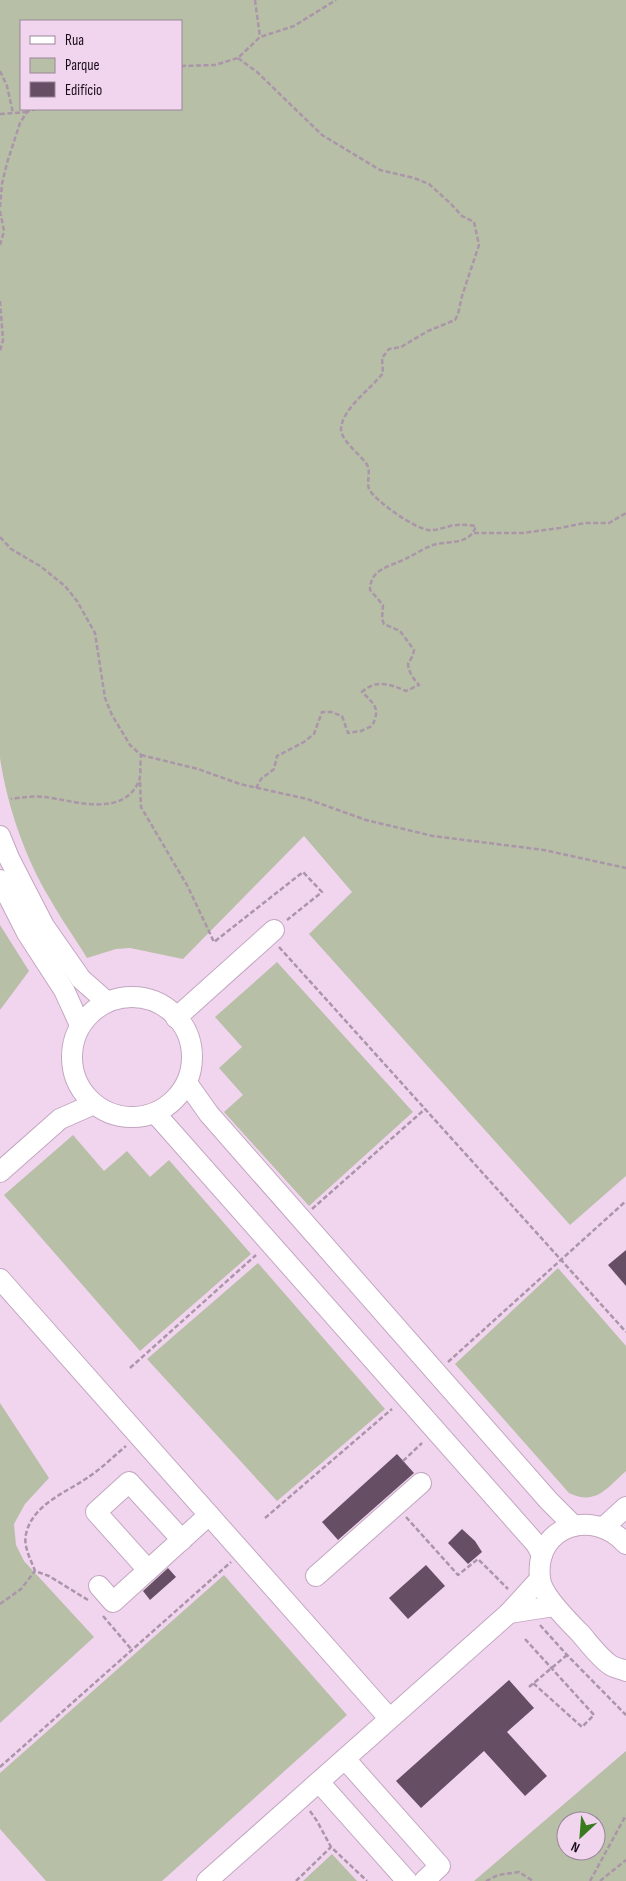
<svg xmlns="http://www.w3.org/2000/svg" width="626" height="1881" font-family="'Sofia Sans Condensed',sans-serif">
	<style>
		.green { fill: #b7bfa7; fill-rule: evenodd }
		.building { fill: #664e64 }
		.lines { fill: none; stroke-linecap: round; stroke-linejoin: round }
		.minor-casing { stroke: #c3a7c0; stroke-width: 22 }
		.path { stroke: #ab95a9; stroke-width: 2.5; stroke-dasharray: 5 2.5; stroke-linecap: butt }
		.minor { stroke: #fff; stroke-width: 20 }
	</style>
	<rect width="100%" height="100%" fill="#f1d5ef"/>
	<g class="green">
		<path d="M 0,0 L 626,0 L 626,1176 L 570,1225 L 309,934 L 352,892 L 304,836 L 183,959 L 130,948 L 116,949 L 87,958 C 75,938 61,919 50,899 C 25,858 7,805 0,758 ZM 21,21 L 181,21 L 181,109 L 21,109 Z"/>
		<polygon points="0,925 29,971 0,1010"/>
		<polygon points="277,962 413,1112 309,1206 224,1112 243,1095 219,1068 242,1047 215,1017"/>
		<polygon points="73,1135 104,1171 127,1151 150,1177 169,1160 251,1254 140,1351 4,1195"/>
		<polygon points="258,1263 385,1409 277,1501 147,1359"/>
		<path d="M 558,1268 L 626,1346 L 626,1471 C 607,1488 596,1506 569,1493 L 455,1364 Z"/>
		<polygon points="0,1403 49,1478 25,1504 14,1524 16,1545 24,1561 94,1637 0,1723"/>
		<polygon points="224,1575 347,1715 162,1881 46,1881 0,1829 0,1773"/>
		<path d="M 626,1751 L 626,1881 L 474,1881 ZM 566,1821 L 596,1821 L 596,1851 L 566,1851 Z"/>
		<polygon points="332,1854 357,1881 303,1881"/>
	</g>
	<g class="building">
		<polygon points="626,1250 626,1286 608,1265"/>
		<polygon points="397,1454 414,1473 338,1540 322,1522"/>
		<polygon points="462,1529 475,1541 482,1552 468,1564 448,1543"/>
		<polygon points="426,1565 445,1586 408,1619 389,1598"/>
		<polygon points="168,1568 176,1577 150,1600 143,1591"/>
		<polygon points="509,1680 534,1708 507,1732 547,1776 525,1796 484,1751 421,1808 396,1781"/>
	</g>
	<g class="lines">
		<g class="minor-casing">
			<g id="minor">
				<polyline points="0,836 9,858 44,926 81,979 107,1002"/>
				<polyline points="0,880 27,933 64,990 80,1025"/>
				<circle cx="132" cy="1057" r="60"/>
				<polyline points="176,1018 274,930"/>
				<polyline points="187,1083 209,1114 549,1501 574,1526"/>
				<polyline points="155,1113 536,1544 542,1555"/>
				<polyline points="0,1172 60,1119 94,1104"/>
				<polyline points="0,1279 389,1718"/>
				<polyline points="604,1527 626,1507"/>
				<path d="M 626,1544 C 593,1507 534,1526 540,1578 C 541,1594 568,1621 580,1633 C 588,1642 601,1660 612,1666 C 616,1668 621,1669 626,1671"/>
				<polyline points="148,1570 96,1512 129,1482 182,1540"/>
				<polyline points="316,1576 421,1483"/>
				<polyline points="99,1586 113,1602 209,1515"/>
				<polyline points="509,1613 554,1606"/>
				<polyline points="345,1759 440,1866 424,1881"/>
				<polyline points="319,1782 407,1881"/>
				<polyline points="207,1881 509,1613 540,1579"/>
			</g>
		</g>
		<g class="path">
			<polyline points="255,0 260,37"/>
			<path d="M 238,58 L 257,72 L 322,135 L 380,170 L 414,178 L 429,184 L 451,204 L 462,216 L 474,222 L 479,245 L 462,296 L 458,314 L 455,320 L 428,331 L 401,347 L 389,349 L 382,358 L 383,373 C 372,388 341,409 341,430 C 342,441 360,455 366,463 C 372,472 366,480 369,489 C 375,501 414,528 428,530 C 435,531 443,528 450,526 C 459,524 467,525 476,526 C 469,546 450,540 433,545 C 424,548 414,555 405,559 C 389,567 370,569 370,590 L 383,605 L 382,619 L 384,624 L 400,631 L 414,650 L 413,655 L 408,664 C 409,673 413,678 419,685 L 406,691 C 390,684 376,679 362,692 C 374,704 381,708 372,726 L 361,731 L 348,733 L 342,716 L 331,712 L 322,712 L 314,734 L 304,742 L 277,756 L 274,769 L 261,779 L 256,788"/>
			<polyline points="181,66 215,65 238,58 260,37 294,26 336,0"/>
			<polyline points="0,71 7,86 13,113"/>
			<polyline points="0,114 27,112"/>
			<polyline points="0,207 2,184 7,163 20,123 27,112 35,109"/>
			<polyline points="0,211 4,231 0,245"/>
			<polyline points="0,301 3,340 0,351"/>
			<polyline points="474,533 522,533 560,528 585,523 609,523 626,513"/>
			<path d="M 0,537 L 11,549 L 40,566 L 65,586 L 77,601 L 95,633 L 105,698 L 112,715 L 130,745 L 141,755 C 140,762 141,777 139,781 C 123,818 75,801 45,797 C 34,796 23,797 11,799"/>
			<polyline points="141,755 198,769 240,784 307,799 366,820 433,836 544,850 626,868"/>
			<polyline points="140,782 141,807 188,887 214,942 303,872 322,892 287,920"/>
			<polyline points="279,947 626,1332"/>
			<polyline points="312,1209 425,1109"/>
			<polyline points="448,1362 626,1201"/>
			<polyline points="130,1368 256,1255"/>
			<polyline points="403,1461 422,1443"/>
			<polyline points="406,1517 458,1575 478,1559 508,1589"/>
			<polyline points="265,1518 392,1409"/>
			<path d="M 88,1600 L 49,1576 L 35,1571 C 31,1560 23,1546 26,1534 C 33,1503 68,1492 90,1476 C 103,1467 114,1456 126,1446"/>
			<polyline points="0,1604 21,1589 35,1571"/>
			<polyline points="103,1616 132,1650"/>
			<polyline points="540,1625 567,1655 626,1715"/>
			<polyline points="525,1639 594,1715 582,1727 533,1683"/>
			<polyline points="529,1687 567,1655"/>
			<polyline points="0,1767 231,1562"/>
			<polyline points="310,1811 317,1821 331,1847 367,1881"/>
			<polyline points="296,1881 331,1847"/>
			<polyline points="486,1881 498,1875 519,1872 533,1881"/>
			<polyline points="590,1881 626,1815"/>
			<polyline points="600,1881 626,1860"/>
		</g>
		<use href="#minor" class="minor"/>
	</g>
	<rect x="20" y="20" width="162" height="90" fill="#f1d5ef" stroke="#9a8599"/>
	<rect x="30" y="36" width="25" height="8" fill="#ffffff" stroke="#9a8599"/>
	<text x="65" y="45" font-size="15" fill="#180e17">Rua</text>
	<rect x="30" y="58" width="25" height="15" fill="#b7bfa7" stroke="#9a8599"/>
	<text x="65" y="70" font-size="15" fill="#180e17">Parque</text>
	<rect x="30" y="82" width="25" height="15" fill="#664e64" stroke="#9a8599"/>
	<text x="65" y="95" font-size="15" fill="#180e17">Edifício</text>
	<g transform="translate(581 1836) rotate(206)"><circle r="24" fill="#f1d5ef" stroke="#9a8599"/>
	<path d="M0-4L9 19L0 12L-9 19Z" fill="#377b1e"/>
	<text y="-8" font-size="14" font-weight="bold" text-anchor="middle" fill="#180e17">N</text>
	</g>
</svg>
